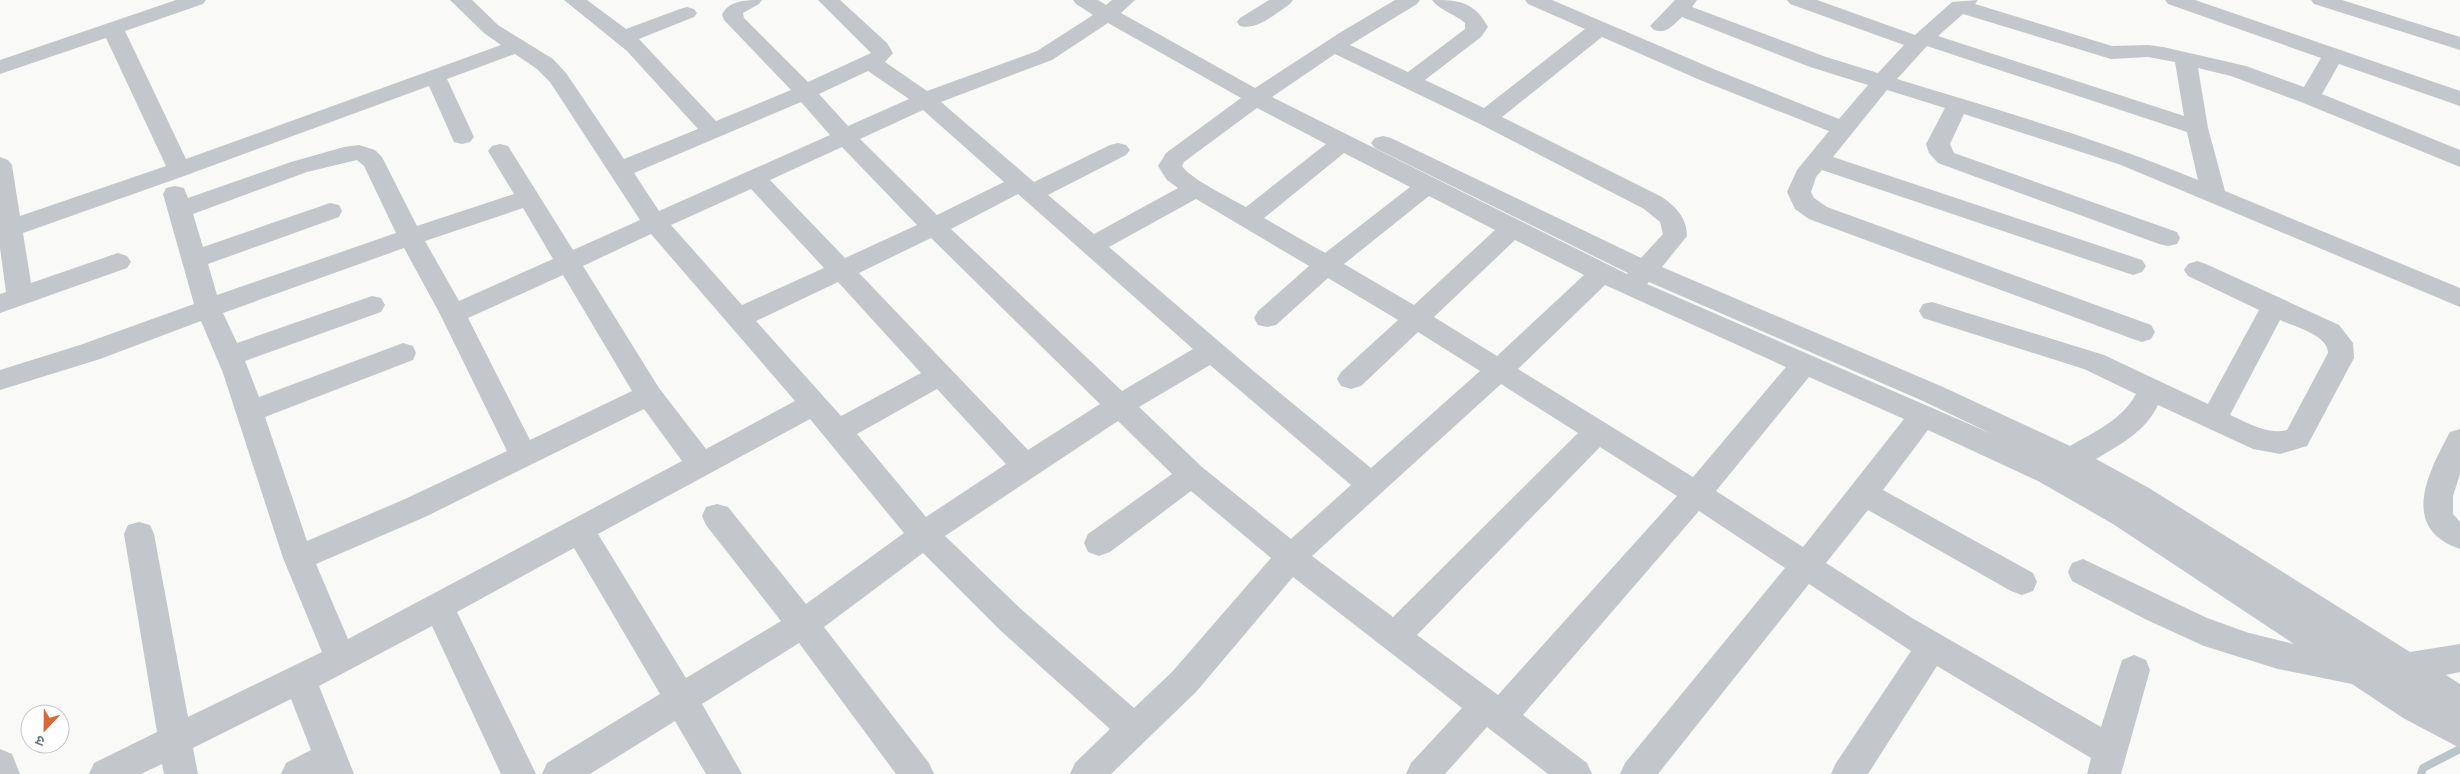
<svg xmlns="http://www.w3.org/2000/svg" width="2460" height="774" font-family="'PT Sans','Noto Sans Devanagari',sans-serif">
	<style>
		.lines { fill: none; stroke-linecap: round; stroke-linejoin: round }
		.stream { stroke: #bbc4c9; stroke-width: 8 }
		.minor { fill: #c3c6ca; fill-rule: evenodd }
	</style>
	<rect width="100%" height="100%" fill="#f9f9f7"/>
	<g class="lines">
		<polyline class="stream" points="2421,774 2423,768 2460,749"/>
		<g class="minor">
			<path d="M 176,0 L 206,0 L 203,4 L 125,31 L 186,159 L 501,45 L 484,33 L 450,0 L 472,0 L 498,25 L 553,59 L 566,73 L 624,159 L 698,129 L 627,51 L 564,0 L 587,0 L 626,29 L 680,9 L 687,7 L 694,9 L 697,13 L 694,17 L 639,39 L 716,121 L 791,90 L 724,20 L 722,15 C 729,0 746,0 762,0 L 759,4 L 743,13 L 744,18 L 808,82 L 871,53 L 818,0 L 840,0 L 887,43 L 893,53 L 885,62 L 927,91 L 1037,51 L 1093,15 L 1076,4 L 1073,0 L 1098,0 L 1106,5 L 1112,0 L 1135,0 L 1121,13 L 1255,88 L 1341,32 L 1395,0 L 1420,0 L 1417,4 L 1350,45 L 1408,72 L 1465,29 L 1465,23 C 1455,14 1439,10 1432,0 C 1458,0 1474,1 1488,27 L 1481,37 L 1425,80 L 1484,108 L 1585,29 L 1528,4 L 1525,0 L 1552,0 L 1716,70 L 1839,119 L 1868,85 L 1810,67 L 1682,17 C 1672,26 1667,34 1654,30 L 1650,26 L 1675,0 L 1697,0 L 1692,7 L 1826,57 L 1878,73 L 1904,45 L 1790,4 L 1787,0 L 1817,0 L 1915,35 L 1952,2 L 1978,0 L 1975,4 L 2112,46 L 2148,45 L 2163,47 L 2246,66 L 2304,87 L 2321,58 L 2168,4 L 2165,0 L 2195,0 L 2460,91 L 2460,106 L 2339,64 L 2322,94 L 2460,150 L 2460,167 L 2301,102 L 2231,76 L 2198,68 L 2208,128 L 2225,191 L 2460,288 L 2460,307 L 2121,165 L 1964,114 L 1950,144 L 1954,153 L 2177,232 L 2180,238 L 2177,244 L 2168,246 L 2159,244 L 1938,163 L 1929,153 L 1926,144 L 1945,108 L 1887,90 L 1833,157 L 2142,260 L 2146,266 L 2142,272 L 2133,275 L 2124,272 L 1822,170 L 1816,177 L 1811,192 L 1814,198 L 1827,207 L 2151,325 L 2155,332 L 2151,339 L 2142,342 L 2133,339 L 1809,219 L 1795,209 L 1787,192 L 1797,170 L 1829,131 L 1700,80 L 1602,37 L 1502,117 L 1662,197 C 1676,207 1687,218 1687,236 L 1662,267 L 1943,387 L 2070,446 C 2094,432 2122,420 2136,394 L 2084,369 L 1923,318 L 1919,311 L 1923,304 L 1932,302 L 2104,355 L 2208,404 L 2259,310 L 2188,276 L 2184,270 L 2188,264 L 2197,261 L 2206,264 L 2339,325 L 2353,343 L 2354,358 L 2307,446 L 2280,454 L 2253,449 L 2158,405 C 2145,432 2121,444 2096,459 L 2149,488 L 2410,652 L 2460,644 L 2460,672 L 2446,675 L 2460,684 L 2460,748 L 2403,718 L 2352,684 L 2278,669 L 2204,646 L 2147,620 L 2072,581 L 2068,572 L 2072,563 L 2083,559 L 2207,618 L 2249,633 L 2294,644 L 2113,524 L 2038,481 L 1928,430 L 1883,490 L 2033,573 L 2037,582 L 2033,591 L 2022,595 L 2011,591 L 1868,510 L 1826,563 L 1912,618 L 2101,727 L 2122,660 L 2134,655 L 2146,660 L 2150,670 L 2121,774 L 2087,774 L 2091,758 L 1937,666 L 1868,774 L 1831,774 L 1836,763 L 1911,651 L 1809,584 L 1658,774 L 1620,774 L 1625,763 L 1785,568 L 1699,511 L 1523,715 L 1587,763 L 1592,774 L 1548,774 L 1487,727 L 1445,774 L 1406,774 L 1411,763 L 1462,708 L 1293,577 L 1196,692 L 1111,774 L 1070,774 L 1075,763 L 1110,729 L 1000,630 L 923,553 L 824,627 L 929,763 L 934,774 L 896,774 L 799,643 L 702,704 L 742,774 L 706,774 L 675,721 L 590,774 L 542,774 L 547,763 L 660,694 L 574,548 L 457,612 L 536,774 L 501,774 L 432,626 L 319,686 L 354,774 L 281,774 L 286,763 L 311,750 L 291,699 L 193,748 L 198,774 L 164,774 L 162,764 L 141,774 L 89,774 L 94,763 L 157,732 L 124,534 L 128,525 L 139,522 L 150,525 L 154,534 L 188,717 L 322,652 L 283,558 L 223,373 L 201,321 L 100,359 L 0,390 L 0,370 L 80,345 L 194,304 L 163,194 L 166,188 L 175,186 L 184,188 L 188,198 L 291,162 L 344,147 L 359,145 L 375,150 L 382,157 L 417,226 L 514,194 L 488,151 L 492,146 L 500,144 L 508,146 L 573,250 L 640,220 L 550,82 L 537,69 L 515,54 L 447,79 L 474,137 L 470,142 L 462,144 L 454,142 L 429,86 L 187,175 L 23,233 L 31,283 L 118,253 L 127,256 L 131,262 L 127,268 L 0,313 L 0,294 L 6,292 L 0,248 L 0,157 L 8,160 L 12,165 L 20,216 L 166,166 L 106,38 L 0,74 L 0,60 ZM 1963,14 L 2111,59 L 2148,57 L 2175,62 L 2184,116 L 1938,36 ZM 1108,23 L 1241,98 L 1166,153 L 1158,166 L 1167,180 L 1178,188 L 1094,234 L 1048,195 L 1126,155 L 1130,150 L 1126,145 L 1118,143 L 1110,145 L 1034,182 L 941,102 L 1052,60 ZM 1927,46 L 2187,132 L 2198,180 C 2100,139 1998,110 1897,79 ZM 1335,54 L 1478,123 L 1644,209 L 1660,222 L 1663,234 L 1641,258 L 1391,138 L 1383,136 L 1375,138 L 1371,143 L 1375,148 L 1628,273 L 1627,274 L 1272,97 ZM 868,71 L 909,99 L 848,126 L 819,94 ZM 801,102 L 830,135 L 659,211 L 634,173 ZM 1257,108 L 1326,144 L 1246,207 C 1232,199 1189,178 1182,166 L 1184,162 ZM 923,110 L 1004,182 L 937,215 L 860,139 ZM 842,147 L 917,225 L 845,258 L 770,180 ZM 1344,153 L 1410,187 L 1325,253 L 1264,218 ZM 357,160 L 364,166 L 396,233 L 217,295 L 208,264 L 339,217 L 342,211 L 339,205 L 330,203 L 203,247 L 193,214 L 307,172 ZM 751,189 L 824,268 L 742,305 L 671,225 ZM 1018,194 L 1193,349 L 1122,391 L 951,229 ZM 1429,196 L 1495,230 L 1414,305 L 1344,264 ZM 1196,199 L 1309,266 L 1258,311 L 1254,318 L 1258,325 L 1267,327 L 1276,325 L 1328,278 L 1398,320 L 1341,372 L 1337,379 L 1341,386 L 1351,389 L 1361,386 L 1418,332 L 1480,371 L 1371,468 L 1251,369 L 1109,247 ZM 523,208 L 553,259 L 459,301 L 425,241 ZM 651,234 L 795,401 L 706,449 L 659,388 L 583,266 ZM 931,238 L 1100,404 L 1028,450 L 859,273 ZM 1515,240 L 1584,275 L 1497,356 L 1434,317 ZM 404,248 L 440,314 L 507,451 L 405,499 L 307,541 L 265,417 L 413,360 L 416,353 L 413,346 L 403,343 L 259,397 L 245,361 L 381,312 L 385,305 L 381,298 L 372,296 L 237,343 L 223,313 ZM 563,275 L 632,391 L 530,440 L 468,318 ZM 838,282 L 921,373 L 841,416 L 756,321 ZM 1649,282 L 1923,401 L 1992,434 L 1647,284 ZM 1605,285 L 1786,367 L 1693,477 L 1518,369 ZM 2280,320 C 2295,327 2328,335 2328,353 L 2287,430 C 2267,435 2248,423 2230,415 ZM 1210,365 L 1351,485 L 1291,539 L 1202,467 L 1139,407 ZM 1809,377 L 1904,419 L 1803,547 L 1716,491 ZM 1501,384 L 1578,433 L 1393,617 L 1312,556 ZM 937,389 L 1006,464 L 926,517 L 857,434 ZM 644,409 L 682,461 L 348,639 L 316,564 L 425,517 ZM 810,419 L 904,533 L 806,604 L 728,507 L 717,504 L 706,507 L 702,516 L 706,525 L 781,621 L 686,678 L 598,534 ZM 1118,421 L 1172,474 L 1088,534 L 1084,543 L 1088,552 L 1099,556 L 1110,552 L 1191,491 L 1271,558 L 1172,672 L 1134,708 L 1022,610 L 945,536 ZM 1600,447 L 1677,496 L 1498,695 L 1417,635 Z"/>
			<path d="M 1269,0 L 1293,0 L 1290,4 C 1276,13 1257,31 1240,26 L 1237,22 L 1240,18 Z"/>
			<polygon points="2311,0 2342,0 2460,37 2460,50 2314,4"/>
			<path d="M 2460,429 L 2460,474 L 2453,496 L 2453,514 L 2460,522 L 2460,549 C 2399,528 2428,473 2450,432 Z"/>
			<polygon points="0,749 12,754 20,774 0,774"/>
		</g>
	</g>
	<g transform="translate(45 729) rotate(202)"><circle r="24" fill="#ffffff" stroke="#c4c9cf"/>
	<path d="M0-4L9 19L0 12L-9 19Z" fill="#d5693c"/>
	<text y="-8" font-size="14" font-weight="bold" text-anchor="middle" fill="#6b7886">उ</text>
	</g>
</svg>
